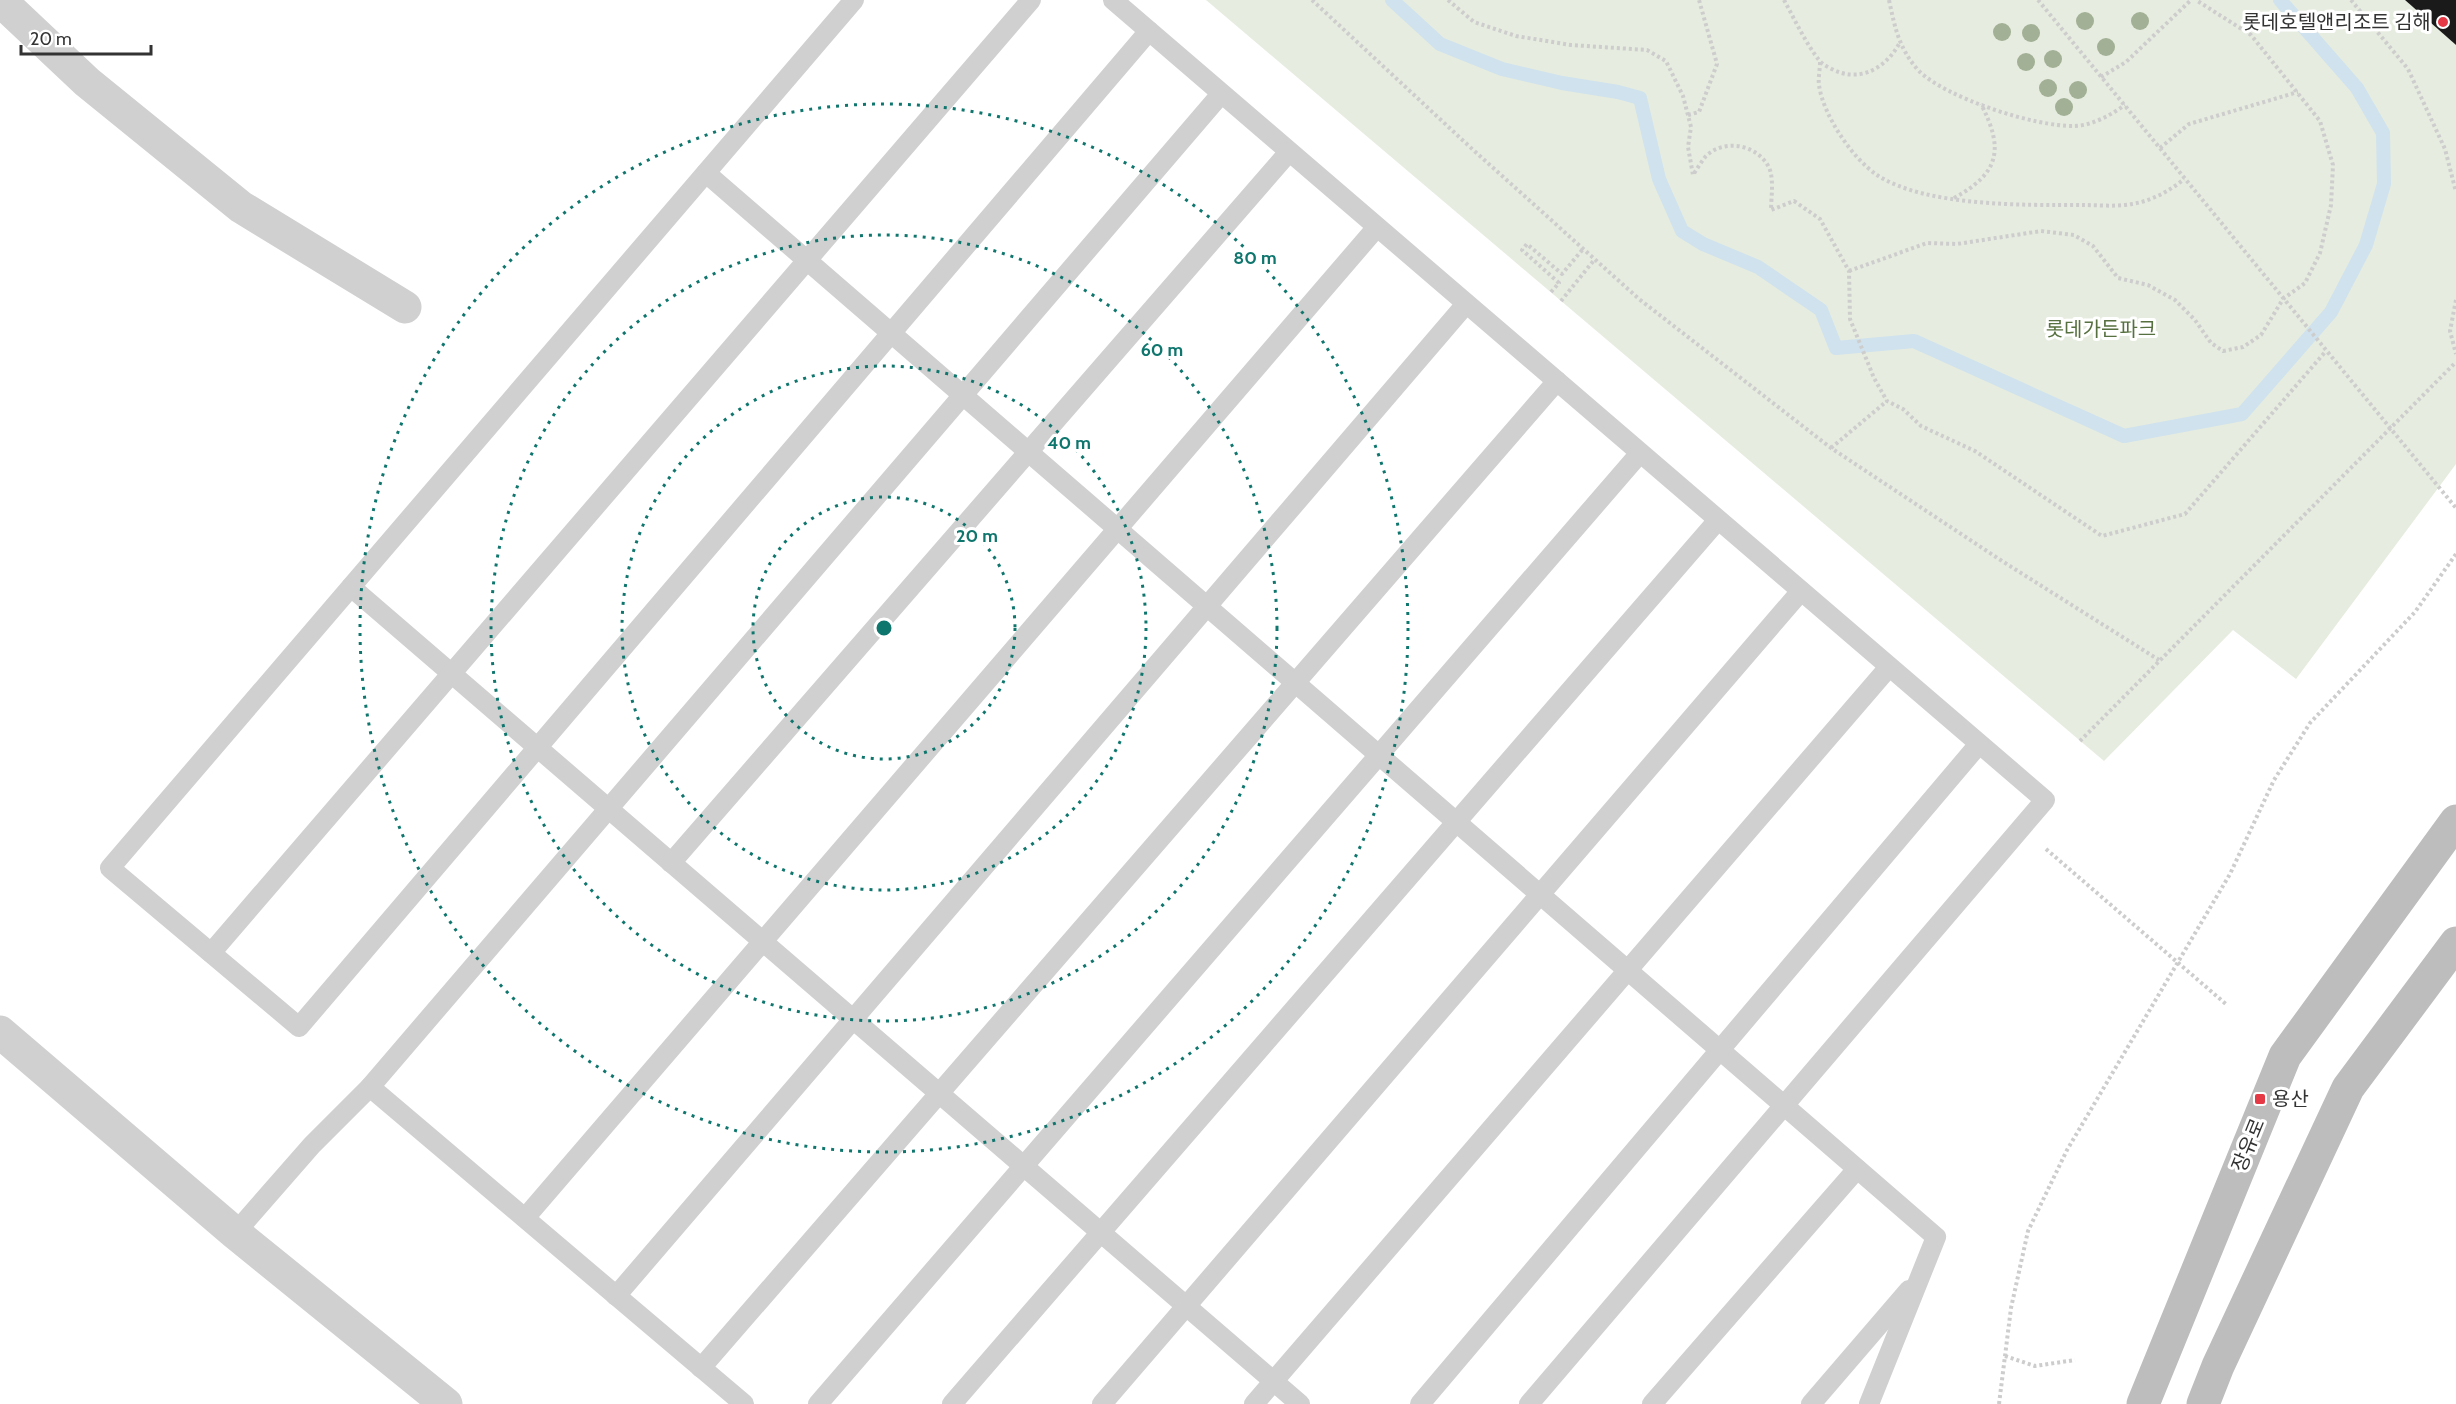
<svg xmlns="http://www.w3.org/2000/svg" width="2456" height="1404" font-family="Cabin,'Noto Sans KR',sans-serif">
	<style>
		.green { fill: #e6ecdf }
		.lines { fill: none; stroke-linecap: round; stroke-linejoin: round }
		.stream { stroke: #cfe2ee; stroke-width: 14 }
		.building { fill: #1a1a1a }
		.path { stroke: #cdcdcd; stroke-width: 4; stroke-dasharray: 3 3; stroke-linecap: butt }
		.lane { stroke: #d0d0d0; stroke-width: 20 }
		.street { stroke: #d0d0d0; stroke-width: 33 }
		.secondary { stroke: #bdbdbd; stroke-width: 33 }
		.tree { fill: #a2b095 }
		.ring { fill: none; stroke: #0f766e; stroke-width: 3; stroke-dasharray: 3 6 }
		.poi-dot { fill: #e63946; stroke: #fff; stroke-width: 2 }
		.labels { text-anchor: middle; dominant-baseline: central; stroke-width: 6; stroke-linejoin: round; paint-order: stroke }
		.poi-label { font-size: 20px; fill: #333; stroke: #fff; text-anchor: end }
		.park-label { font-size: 20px; fill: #56703f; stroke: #fff }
		.street-label { font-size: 20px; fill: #333; stroke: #fff }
		.centre { fill: #0f766e; stroke: #fff; stroke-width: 3 }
		.ring-label { font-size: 18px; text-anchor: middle; font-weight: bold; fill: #0f766e; stroke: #fff; stroke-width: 6; stroke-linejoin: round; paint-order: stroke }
	</style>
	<rect width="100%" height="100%" fill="#fff"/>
	<polygon class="green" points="1206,0 2405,0 2456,45 2456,464 2296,679 2233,630 2104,761"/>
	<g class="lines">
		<polyline class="stream" points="1392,0 1440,44 1502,69 1562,83 1618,92 1640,98 1659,179 1682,231 1703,244 1758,267 1821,310 1836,348 1914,341 2124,436 2242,414 2331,312 2366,245 2384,184 2383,133 2357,88 2280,0"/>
	</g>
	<polygon class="building" points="2405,0 2456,0 2456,45"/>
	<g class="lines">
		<g class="path">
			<polyline points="1312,0 1470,147 1639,299 1831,448 2002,561 2159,660"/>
			<path d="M 1448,0 L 1474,22 L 1516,36 L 1571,45 L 1647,50 L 1666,61 L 1683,96 L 1691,127 L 1688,147 L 1693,175 C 1697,169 1701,162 1706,156 C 1724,139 1754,144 1767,164 C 1775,175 1771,197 1771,210 L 1794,201 L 1820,219 L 1849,271 L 1850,319 L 1874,378 L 1887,401 L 1903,409 L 1921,426 L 1975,451 L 2102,536 L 2185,514 L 2326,351"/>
			<path d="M 1784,0 C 1795,20 1805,42 1819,60 C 1822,64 1826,66 1830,68 C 1858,84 1885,69 1899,44"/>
			<path d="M 1889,0 C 1895,28 1899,49 1919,71 C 1946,98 2036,127 2074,126 C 2091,126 2111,115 2125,105"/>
			<polyline points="2038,0 2456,508"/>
			<polyline points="2351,0 2408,69 2445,149 2456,192"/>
			<path d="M 1820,62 C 1820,70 1818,78 1819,85 C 1823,115 1852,158 1877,175 C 1926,207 2025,205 2082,205 C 2098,205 2116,207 2132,204 C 2151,201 2170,191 2184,179"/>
			<polyline points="2101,77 2126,62 2191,0"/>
			<polyline points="1688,115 1699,112 1717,64 1699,0"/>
			<polyline points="2160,148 2189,124 2298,92"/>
			<path d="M 1954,198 C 2000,173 2004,149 1981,104"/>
			<polyline points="1849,271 1927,243 1957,244 2041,231 2074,235 2093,246 2118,278 2148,285 2175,300 2195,320 2211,343 2223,351 2243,347 2261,335 2283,299 2305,283 2320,253 2331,205 2333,165 2320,121 2251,35 2196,0"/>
			<polyline points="1551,292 1559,283 1522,250 1527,244 1562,274 1583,249"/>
			<polyline points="2456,300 2450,331 2456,354"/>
			<polyline points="1561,301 1595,259"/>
			<polyline points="1831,448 1887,401"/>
			<polyline points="2080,741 2456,362"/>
			<polyline points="2046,849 2227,1005"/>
			<polyline points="2005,1356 2035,1366 2075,1360"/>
			<polyline points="1999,1404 2011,1308 2028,1231 2067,1150 2230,874 2274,780 2310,723 2415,612 2456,554"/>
		</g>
		<g class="lane">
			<polyline points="854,0 110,868 299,1027 1149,31"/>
			<polyline points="1113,0 2045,800 1529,1404"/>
			<polyline points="706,173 1936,1237 1869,1404"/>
			<polyline points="351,587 1300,1404"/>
			<polyline points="671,863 1289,152"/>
			<polyline points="211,953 1031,0"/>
			<polyline points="370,1087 744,1404"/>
			<polyline points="525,1218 1377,227"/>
			<polyline points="235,1233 312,1145 370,1087 1221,94"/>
			<polyline points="616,1296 1466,304"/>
			<polyline points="701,1368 1557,381"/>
			<polyline points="818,1404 1640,453"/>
			<polyline points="952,1404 1718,520"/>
			<polyline points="1102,1404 1801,591"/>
			<polyline points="1254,1404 1889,667"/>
			<polyline points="1420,1404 1979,744"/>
			<polyline points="1652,1404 1857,1169"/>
			<polyline points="1811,1404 1909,1290"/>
		</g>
		<g class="street">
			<polyline points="0,0 87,82 241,207 405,307"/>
			<polyline points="0,1032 235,1233 446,1404"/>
		</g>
		<g class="secondary">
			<polyline points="2143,1404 2285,1056 2456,821"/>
			<polyline points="2203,1404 2218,1366 2348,1088 2456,943"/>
		</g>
	</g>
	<g class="tree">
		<circle cx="2085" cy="21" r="9"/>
		<circle cx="2140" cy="21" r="9"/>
		<circle cx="2002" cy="32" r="9"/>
		<circle cx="2031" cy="33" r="9"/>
		<circle cx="2106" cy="47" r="9"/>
		<circle cx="2053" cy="59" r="9"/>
		<circle cx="2026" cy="62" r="9"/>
		<circle cx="2048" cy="88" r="9"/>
		<circle cx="2078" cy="90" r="9"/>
		<circle cx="2064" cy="107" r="9"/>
	</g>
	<g class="ring">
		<circle cx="884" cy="628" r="131"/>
		<circle cx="884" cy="628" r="262"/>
		<circle cx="884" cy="628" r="393"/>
		<circle cx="884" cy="628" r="524"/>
	</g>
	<g class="poi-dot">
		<circle cx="2443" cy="22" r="6"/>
		<rect x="2254" y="1093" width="12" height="12" rx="3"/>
	</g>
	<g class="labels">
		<g class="poi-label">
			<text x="2431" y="22">롯데호텔앤리조트 김해</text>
			<text x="2272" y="1099" text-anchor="start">용산</text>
		</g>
		<g class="park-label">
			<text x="2101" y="329">롯데가든파크</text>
		</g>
		<g class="street-label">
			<text transform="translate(2248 1145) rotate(-68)">장유로</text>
		</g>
	</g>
	<circle cx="884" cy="628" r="9" class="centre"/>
	<g class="ring-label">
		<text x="1255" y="264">80 m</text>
		<text x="1162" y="356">60 m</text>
		<text x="1069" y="449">40 m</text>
		<text x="977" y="542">20 m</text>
	</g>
	<path d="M21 45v9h130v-9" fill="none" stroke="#333333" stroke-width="3"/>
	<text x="30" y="45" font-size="18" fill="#333333" stroke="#ffffff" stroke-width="4.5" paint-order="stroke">20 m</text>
</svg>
